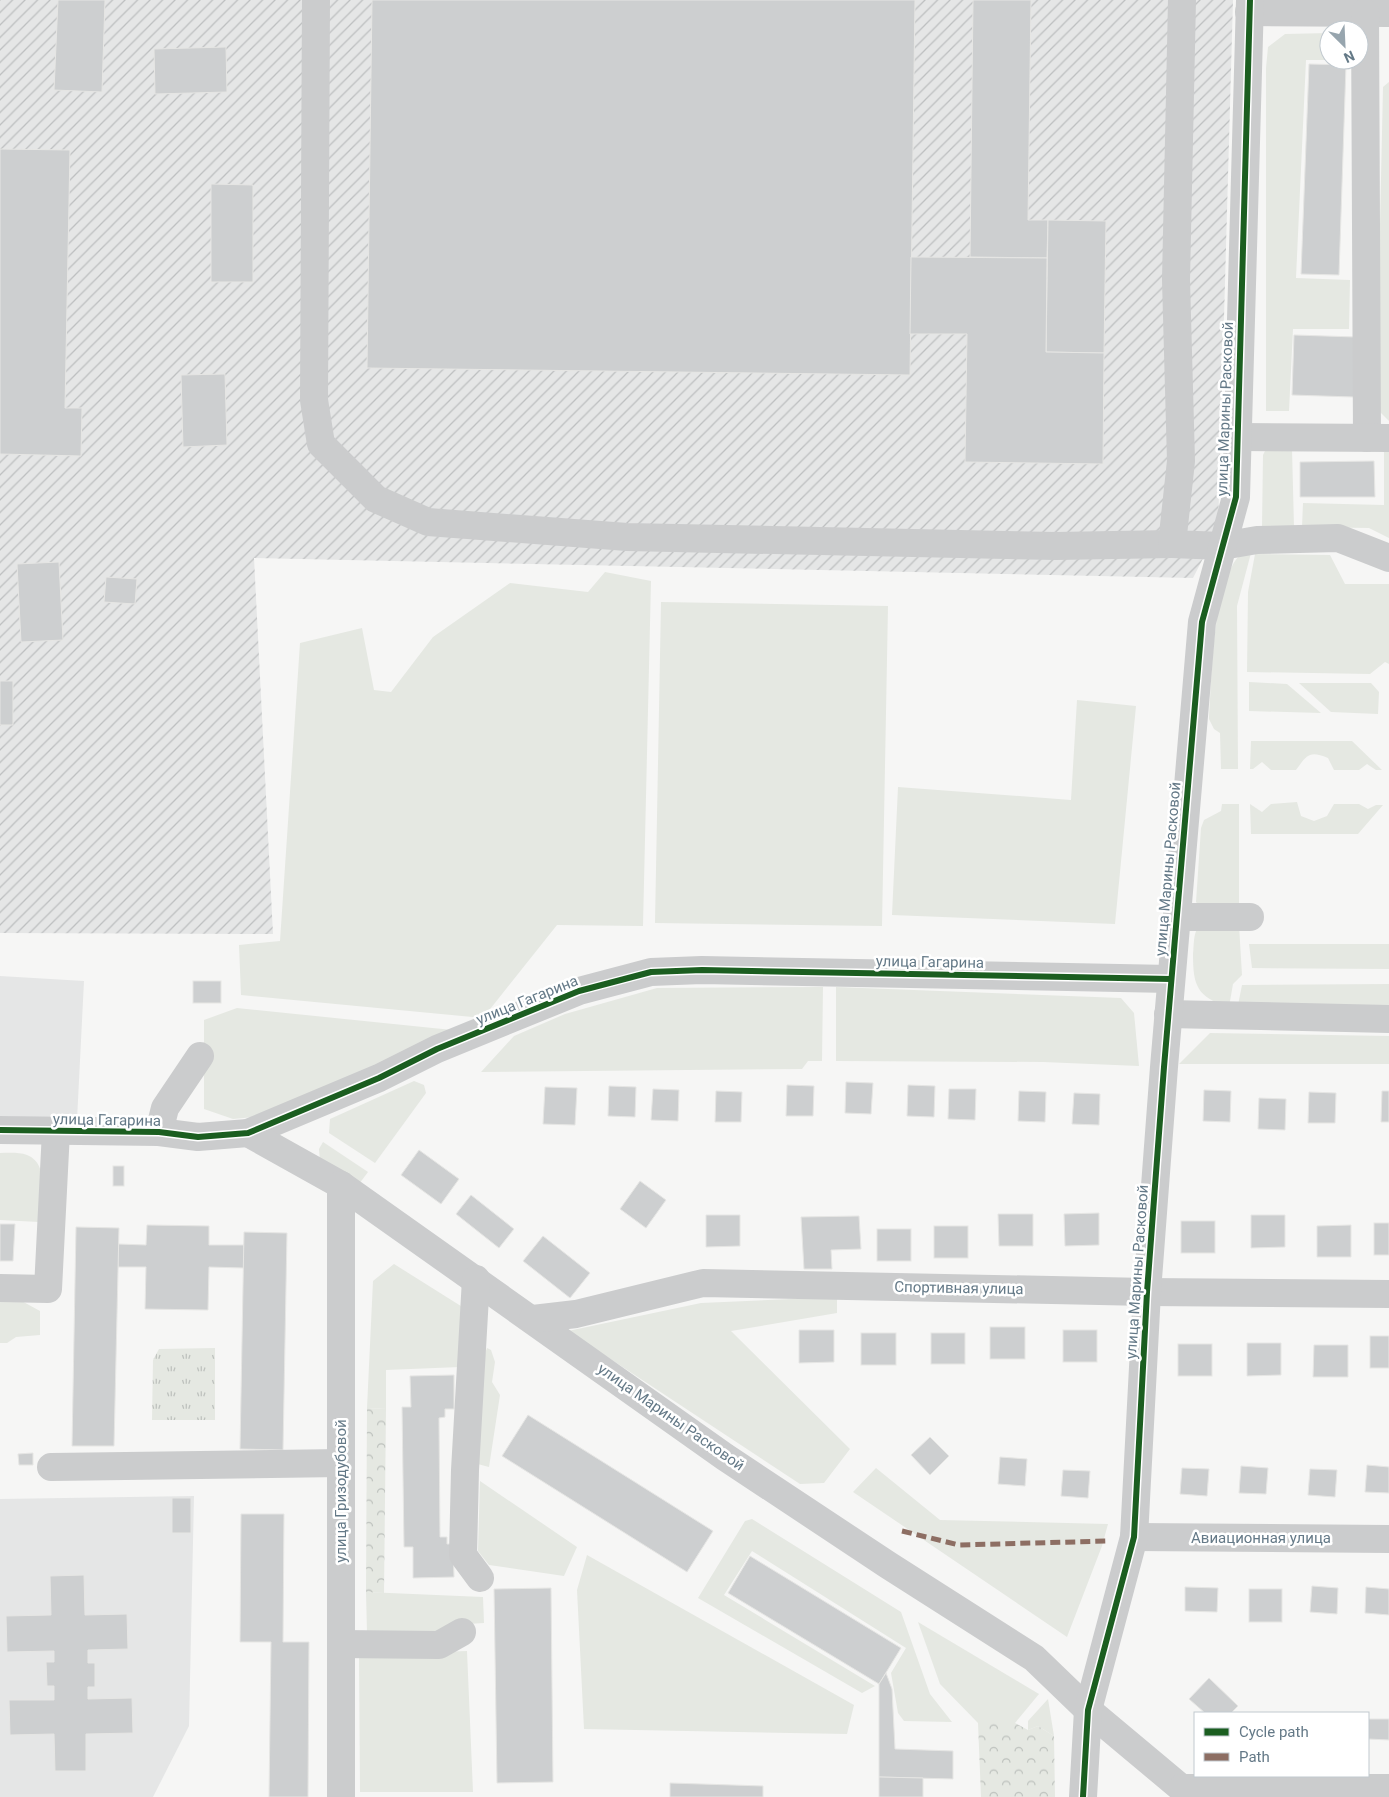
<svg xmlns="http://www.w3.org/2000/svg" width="1389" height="1797" font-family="Roboto,sans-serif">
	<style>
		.built { fill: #e5e6e6 }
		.industrial { fill: url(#industrial-furrows) }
		.grass { fill: #e5e8e2 }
		.forest { fill: url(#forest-crowns) }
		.park { fill: url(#park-tufts) }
		.building { fill: #cdcfd0; stroke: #e6e6e4 }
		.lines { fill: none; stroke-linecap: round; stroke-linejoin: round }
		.minor { stroke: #cbcccd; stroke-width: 28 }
		.quiet { stroke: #8d6e63; stroke-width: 5; stroke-dasharray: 10 5; stroke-linecap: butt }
		.cycleway-casing { stroke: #fff; stroke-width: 9 }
		.cycleway { stroke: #1b5e20; stroke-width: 6 }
		.labels { text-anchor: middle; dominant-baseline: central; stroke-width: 5; stroke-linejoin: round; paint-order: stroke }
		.street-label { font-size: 15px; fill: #647987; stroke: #fff }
	</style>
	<defs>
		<pattern id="industrial-furrows" width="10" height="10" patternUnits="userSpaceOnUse" patternTransform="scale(1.25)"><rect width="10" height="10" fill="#e5e6e6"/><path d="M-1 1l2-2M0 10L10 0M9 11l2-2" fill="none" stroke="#bdbfc0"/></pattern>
		<pattern id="forest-crowns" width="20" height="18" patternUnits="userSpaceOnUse" patternTransform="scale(1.25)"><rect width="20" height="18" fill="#e5e8e2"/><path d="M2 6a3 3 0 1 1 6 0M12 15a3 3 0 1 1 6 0" fill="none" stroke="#bdc1bd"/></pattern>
		<pattern id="park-tufts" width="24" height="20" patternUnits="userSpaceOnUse" patternTransform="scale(1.25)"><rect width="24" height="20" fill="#e5e8e2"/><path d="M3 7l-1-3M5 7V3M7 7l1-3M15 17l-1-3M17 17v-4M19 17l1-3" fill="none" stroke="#bdc1bd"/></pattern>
	</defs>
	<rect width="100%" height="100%" fill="#f6f6f5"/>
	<g class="built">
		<polygon points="0,976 84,981 77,1120 0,1116"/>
		<polygon points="194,1496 189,1726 153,1797 0,1797 0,1499"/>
	</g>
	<polygon class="industrial" points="0,0 1233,0 1218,529 1193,578 254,558 273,934 0,933"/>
	<g class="grass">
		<polygon points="1329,33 1329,60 1352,60 1306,60 1296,278 1350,280 1349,329 1293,329 1289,411 1266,411 1266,68 1268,47 1285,34"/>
		<polygon points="1389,82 1389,421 1376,408 1383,87"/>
		<polygon points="1266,449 1292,449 1294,527 1262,527 1263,455"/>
		<polygon points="1384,451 1389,451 1389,538 1369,528 1302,527 1303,503 1384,505"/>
		<path d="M 1251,553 L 1237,606 L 1238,769 L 1221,769 L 1220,733 L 1214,729 L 1209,719 C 1212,679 1212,581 1241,554 Z"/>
		<polygon points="1255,554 1330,555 1345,584 1389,584 1389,664 1385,662 1370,674 1247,672 1248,592"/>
		<polygon points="605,572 651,581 643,926 557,925 483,1018 241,995 239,945 280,941 300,643 362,628 374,690 391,692 433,637 510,583 588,592"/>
		<polygon points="661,602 888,606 882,926 655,923"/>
		<polygon points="1249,682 1287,684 1321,713 1249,711"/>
		<polygon points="1299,683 1371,683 1379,692 1378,714 1331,712"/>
		<polygon points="1077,700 1136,706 1115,924 892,915 898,787 1071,800"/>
		<path d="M 1251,741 L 1352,741 L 1382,770 L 1376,770 L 1367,764 L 1359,770 L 1334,770 L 1328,758 C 1309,750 1307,755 1296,770 L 1271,770 L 1262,762 L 1253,769 L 1250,769 Z"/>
		<polygon points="1297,802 1301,816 1314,821 1327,816 1334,804 1359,804 1368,809 1376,805 1383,805 1358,834 1251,834 1250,804 1262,812 1271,804"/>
		<polygon points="1222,804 1239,804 1239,910 1202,909 1196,902 1201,828 1204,820 1221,811"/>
		<path d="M 1239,925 L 1242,975 L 1233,984 L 1229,1007 C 1197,997 1193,986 1193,954 C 1194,944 1193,936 1198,927 Z"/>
		<polygon points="1249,944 1389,944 1389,969 1252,968"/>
		<polygon points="1389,984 1389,1006 1238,1005 1242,985"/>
		<polygon points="823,987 822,1061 808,1061 802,1069 481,1072 514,1036 565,1014 657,988"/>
		<polygon points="836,987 1121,998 1134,1013 1139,1066 1043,1062 836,1061"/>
		<polygon points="237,1008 462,1031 263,1116 233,1119 204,1109 204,1020"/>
		<polygon points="1210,1033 1389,1036 1389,1064 1179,1064"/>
		<polygon points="414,1081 424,1085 426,1093 375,1163 329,1133 330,1119"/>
		<polygon points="323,1142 368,1172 356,1188 320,1161 319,1149"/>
		<path d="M 0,1153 C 8,1153 19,1152 27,1155 C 51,1164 40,1202 39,1222 L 0,1220 Z"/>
		<polygon points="394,1264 464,1308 460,1367 386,1370 386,1409 367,1408 373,1281"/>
		<polygon points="837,1297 837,1313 731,1331 850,1449 824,1483 800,1484 568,1331 701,1303"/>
		<polygon points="0,1299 18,1299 40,1311 40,1335 16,1337 7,1343 0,1343"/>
		<polygon points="487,1348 491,1350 495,1362 492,1382 500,1395 489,1467 474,1463 475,1383"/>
		<polygon points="876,1468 940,1520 1108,1524 1102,1546 1067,1637 853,1492"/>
		<polygon points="480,1481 577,1547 564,1576 489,1565 478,1551"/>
		<polygon points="752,1519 901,1612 930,1694 952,1722 904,1721 898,1713 891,1673 906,1648 752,1551 724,1595 875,1686 862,1693 698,1598 745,1521"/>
		<polygon points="587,1555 854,1705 847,1734 584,1729 577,1590"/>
		<polygon points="366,1592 483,1597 484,1623 452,1625 441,1635 367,1633"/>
		<polygon points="918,1622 1039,1694 1015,1723 978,1723 940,1684"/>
		<polygon points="467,1651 473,1792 360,1792 359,1655"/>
		<polygon points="1048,1699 1054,1736 1038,1726 1028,1730 1028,1721"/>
	</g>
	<g class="forest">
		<polygon points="367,1408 386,1409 384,1593 366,1592"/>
		<polygon points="978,1723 1015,1723 1028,1730 1038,1726 1054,1736 1055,1797 981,1797"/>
	</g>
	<polygon class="park" points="215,1348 215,1420 152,1420 153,1360 159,1349"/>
	<g class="building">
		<polygon points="58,0 105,0 102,92 54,90"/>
		<polygon points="372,0 915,0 910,375 367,368"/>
		<polygon points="973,0 1031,0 1028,220 1048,220 1047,258 970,257"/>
		<polygon points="226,47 227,92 155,94 154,49"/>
		<polygon points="1309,64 1346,65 1339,275 1301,274"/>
		<polygon points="0,149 70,150 65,408 82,408 81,456 0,454"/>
		<polygon points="211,184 253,185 253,282 211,282"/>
		<polygon points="1048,220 1106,221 1104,353 1046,352"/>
		<polygon points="911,257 1047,258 1046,352 1104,353 1103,464 965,462 967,334 910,334"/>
		<polygon points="1294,335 1356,337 1354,397 1292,395"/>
		<polygon points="225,374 227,445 183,447 181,375"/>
		<polygon points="1374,461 1375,497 1300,497 1300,462"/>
		<polygon points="59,562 63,640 21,642 17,564"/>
		<polygon points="106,577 137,579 135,604 104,602"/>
		<rect x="0" y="681" width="13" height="44"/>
		<rect x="193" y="981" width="28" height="22"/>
		<polygon points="846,1082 873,1083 871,1114 845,1113"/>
		<polygon points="787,1085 814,1086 813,1116 786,1116"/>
		<polygon points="908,1085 935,1086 934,1117 907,1116"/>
		<polygon points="609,1086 636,1087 635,1117 608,1116"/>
		<polygon points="545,1087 577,1088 575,1125 543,1124"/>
		<polygon points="653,1089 679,1090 678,1121 651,1120"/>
		<polygon points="949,1089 976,1089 975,1120 948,1119"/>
		<polygon points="1204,1090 1231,1091 1230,1122 1203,1121"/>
		<polygon points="716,1091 742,1092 741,1122 715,1122"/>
		<polygon points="1019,1091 1046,1092 1045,1122 1018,1121"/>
		<polygon points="1382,1091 1389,1091 1389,1122 1381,1122"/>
		<polygon points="1309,1092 1336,1093 1335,1123 1308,1123"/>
		<polygon points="1074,1093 1100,1094 1099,1125 1072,1124"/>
		<polygon points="1259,1098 1286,1099 1285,1130 1258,1129"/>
		<polygon points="419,1150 459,1179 441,1204 401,1175"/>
		<rect x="113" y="1166" width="11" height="20"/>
		<polygon points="640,1181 666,1200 646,1228 620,1209"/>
		<polygon points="471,1195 514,1229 499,1248 456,1214"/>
		<polygon points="1099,1213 1099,1245 1065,1246 1064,1214"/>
		<polygon points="998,1214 1033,1214 1033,1246 999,1246"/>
		<polygon points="706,1215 740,1215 740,1246 706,1247"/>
		<polygon points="1251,1215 1285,1215 1285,1247 1251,1248"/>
		<polygon points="859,1216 861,1249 831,1250 832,1269 804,1269 801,1217"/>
		<rect x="1181" y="1221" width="34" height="32"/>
		<rect x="1374" y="1223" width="15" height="32"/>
		<polygon points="0,1224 15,1224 13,1261 0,1261"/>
		<polygon points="147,1225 209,1226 209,1245 244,1245 244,1268 209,1267 208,1310 145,1309 146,1267 118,1267 118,1244 146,1245"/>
		<polygon points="1351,1225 1351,1257 1317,1257 1317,1226"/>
		<rect x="934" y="1226" width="34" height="32"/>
		<polygon points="76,1227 119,1228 114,1446 72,1446"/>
		<rect x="877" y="1229" width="34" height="32"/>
		<polygon points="244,1232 287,1233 283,1450 240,1449"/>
		<polygon points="543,1236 590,1273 570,1298 523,1261"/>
		<rect x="990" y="1327" width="35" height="32"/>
		<polygon points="799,1330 834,1330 834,1362 799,1363"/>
		<rect x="1063" y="1330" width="34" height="32"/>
		<rect x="861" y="1333" width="35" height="32"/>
		<rect x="931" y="1333" width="34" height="31"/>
		<rect x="1370" y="1336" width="19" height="32"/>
		<polygon points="1247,1343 1281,1343 1281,1375 1247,1376"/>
		<rect x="1178" y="1344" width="34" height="32"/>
		<polygon points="1314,1345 1348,1345 1348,1377 1313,1377"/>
		<polygon points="454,1375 454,1409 445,1409 445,1417 439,1418 440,1537 447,1537 447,1544 453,1544 454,1577 413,1578 413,1547 404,1547 402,1407 411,1407 410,1376"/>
		<polygon points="528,1415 713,1531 687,1572 502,1456"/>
		<polygon points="930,1437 949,1456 930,1475 911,1455"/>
		<polygon points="33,1453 33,1465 19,1465 18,1454"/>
		<polygon points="1000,1457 1027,1459 1025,1486 998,1484"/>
		<polygon points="1367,1465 1389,1467 1389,1493 1365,1492"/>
		<polygon points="1241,1466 1268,1468 1266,1494 1239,1493"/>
		<polygon points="1182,1468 1209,1469 1207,1496 1180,1494"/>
		<polygon points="1310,1469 1337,1470 1335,1497 1308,1495"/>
		<polygon points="1063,1470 1090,1471 1088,1498 1061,1496"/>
		<rect x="172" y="1498" width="19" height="35"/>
		<polygon points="241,1514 284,1514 283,1642 309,1642 308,1797 269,1797 271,1642 240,1642"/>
		<polygon points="750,1556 901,1648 879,1684 728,1593"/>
		<polygon points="84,1575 85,1615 127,1614 128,1649 88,1650 88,1663 95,1663 95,1687 88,1687 88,1699 132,1698 133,1733 86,1734 86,1771 55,1771 54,1734 10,1735 9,1700 54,1700 54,1686 47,1686 46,1662 54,1662 54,1651 7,1652 6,1616 51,1615 50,1576"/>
		<polygon points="1312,1586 1338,1588 1337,1614 1310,1612"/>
		<polygon points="1185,1587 1218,1588 1217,1612 1185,1611"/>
		<polygon points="1366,1587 1389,1589 1389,1615 1365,1613"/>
		<polygon points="551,1588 553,1782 497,1783 494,1589"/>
		<rect x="1249" y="1589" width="33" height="33"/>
		<polygon points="886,1673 892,1689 895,1749 953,1751 953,1779 879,1777 879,1684"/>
		<polygon points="1209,1678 1238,1706 1231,1713 1205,1713 1189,1699"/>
		<polygon points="1368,1719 1389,1719 1389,1740 1368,1739"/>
		<polygon points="879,1777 923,1778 923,1797 879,1797"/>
		<polygon points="670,1783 763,1786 763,1797 670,1797"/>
	</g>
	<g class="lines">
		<g class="minor">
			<polyline points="316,0 314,400 321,444 376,499 428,522 627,537 1056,546 1172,544"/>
			<polyline points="1182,0 1176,280 1181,461 1172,544 1222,546 1257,540 1338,538 1389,558"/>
			<polyline points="1249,12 1389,13"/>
			<polyline points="1365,13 1367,438"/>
			<polyline points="1238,437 1389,438"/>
			<polyline points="1177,917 1250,917"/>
			<polyline points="1168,1014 1389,1019"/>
			<polyline points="0,1130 159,1132 198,1137 248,1133 379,1078 437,1049 579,991 651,972 702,970 1171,979"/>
			<polyline points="159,1132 165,1108 200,1056"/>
			<polyline points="248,1133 341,1185 725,1457 888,1565 1034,1658 1088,1710 1192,1797"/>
			<polyline points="476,1279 465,1470 463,1555 480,1578"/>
			<polyline points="0,1288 48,1289 56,1131"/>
			<polyline points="533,1319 576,1314 703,1283 1147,1292 1389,1294"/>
			<polyline points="51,1467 341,1463"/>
			<polyline points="1134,1537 1389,1539"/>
			<polyline points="341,1644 439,1645 462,1632"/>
			<polyline points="1182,1788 1389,1788"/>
			<polyline points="341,1797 341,1185"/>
			<polyline points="1083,1797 1088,1710 1134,1537 1147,1292 1164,1067 1202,622 1236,497 1250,0"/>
		</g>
		<polyline class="quiet" points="902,1531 959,1545 1108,1541"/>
		<g class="cycleway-casing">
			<g id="cycleway">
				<polyline points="0,1130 159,1132 198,1137 248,1133 379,1078 437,1049 579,991 651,972 702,970 1171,979"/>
				<polyline points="1083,1797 1088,1710 1134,1537 1147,1292 1164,1067 1202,622 1236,497 1250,0"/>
			</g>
		</g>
		<use href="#cycleway" class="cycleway"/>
	</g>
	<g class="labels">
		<g class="street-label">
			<text transform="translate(1225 409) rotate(-88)">улица Марины Расковой</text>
			<text transform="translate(1168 869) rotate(-85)">улица Марины Расковой</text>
			<text transform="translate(930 962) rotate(1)">улица Гагарина</text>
			<text transform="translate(527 1000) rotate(-22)">улица Гагарина</text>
			<text transform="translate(107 1120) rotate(1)">улица Гагарина</text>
			<text transform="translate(1137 1272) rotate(-86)">улица Марины Расковой</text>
			<text transform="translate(959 1288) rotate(1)">Спортивная улица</text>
			<text transform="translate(671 1417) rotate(35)">улица Марины Расковой</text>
			<text transform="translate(341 1491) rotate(-90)">улица Гризодубовой</text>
			<text x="1261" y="1538">Авиационная улица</text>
		</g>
	</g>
	<rect x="1194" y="1712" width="175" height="65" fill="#ffffff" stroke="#c1c9cf"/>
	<rect x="1204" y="1728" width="25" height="8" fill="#1b5e20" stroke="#c1c9cf"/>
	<text x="1239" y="1737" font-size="15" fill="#647987">Cycle path</text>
	<rect x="1204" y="1753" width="25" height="8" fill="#8d6e63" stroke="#c1c9cf"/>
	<text x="1239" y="1762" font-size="15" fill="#647987">Path</text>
	<g transform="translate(1344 45) rotate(156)"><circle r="24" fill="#ffffff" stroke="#c1c9cf"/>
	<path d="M0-4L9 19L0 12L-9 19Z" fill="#97a5ae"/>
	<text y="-8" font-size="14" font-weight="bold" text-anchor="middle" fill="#647987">N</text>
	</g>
</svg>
